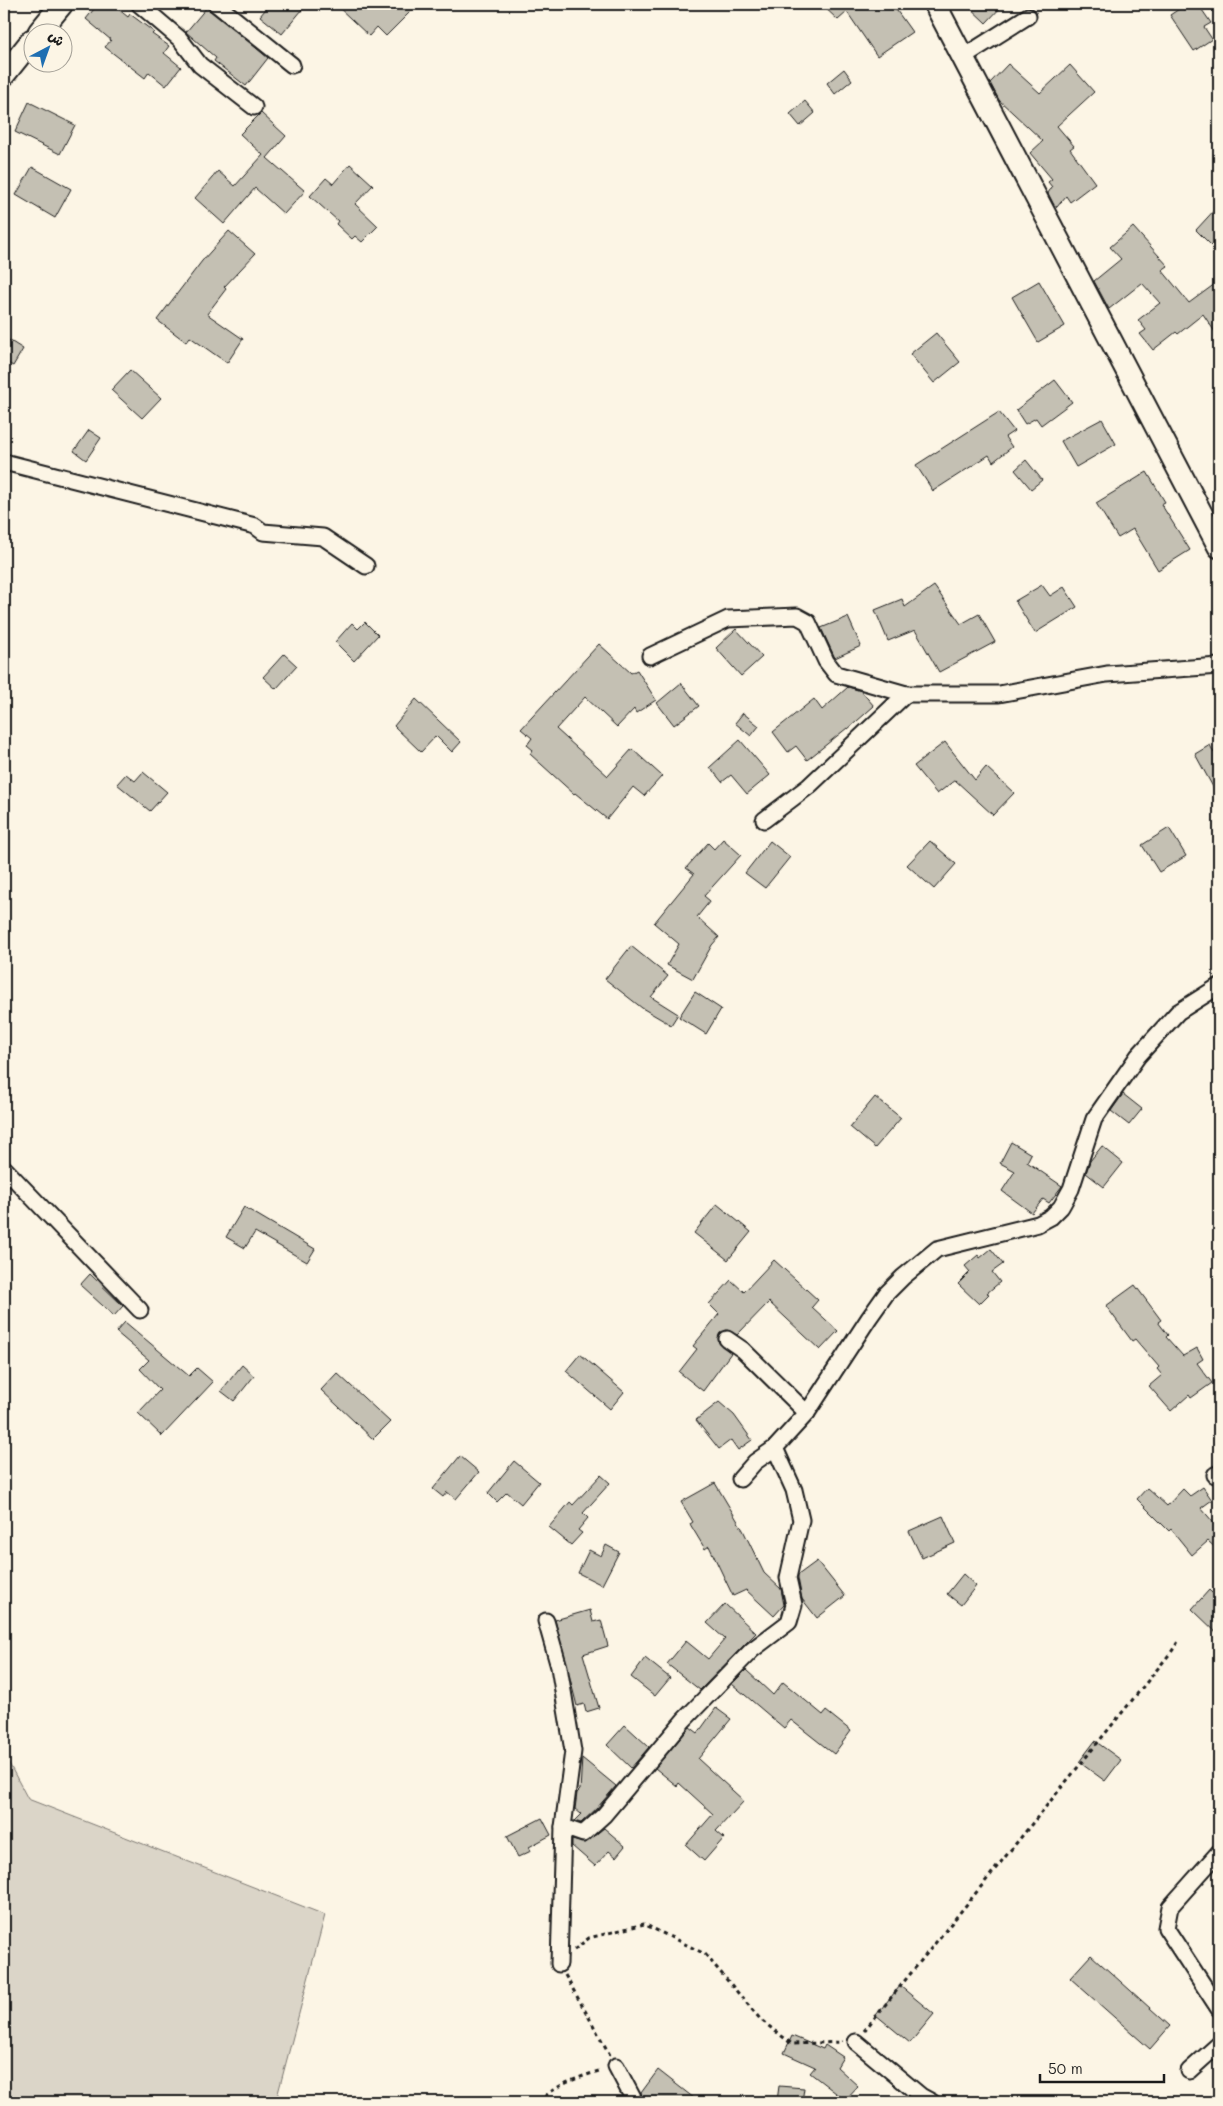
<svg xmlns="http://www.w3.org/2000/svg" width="1223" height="2106" font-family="Mali,'Playpen Sans Arabic',sans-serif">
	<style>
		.green { fill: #dbd5c8; stroke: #7c7872 }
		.building { fill: #c4c0b3; stroke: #1c1c1c }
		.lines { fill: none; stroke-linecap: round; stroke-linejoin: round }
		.minor-casing { stroke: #1c1c1c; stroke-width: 19 }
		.secondary-casing { stroke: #1c1c1c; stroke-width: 25 }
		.path { stroke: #1c1c1c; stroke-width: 3; stroke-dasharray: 4 4; stroke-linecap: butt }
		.minor { stroke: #fcf5e5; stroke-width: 15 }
		.secondary { stroke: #fcf5e5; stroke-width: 21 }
	</style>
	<rect width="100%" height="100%" fill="#fcf5e5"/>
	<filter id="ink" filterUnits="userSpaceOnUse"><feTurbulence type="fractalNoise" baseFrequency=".02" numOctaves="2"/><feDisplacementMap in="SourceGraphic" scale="10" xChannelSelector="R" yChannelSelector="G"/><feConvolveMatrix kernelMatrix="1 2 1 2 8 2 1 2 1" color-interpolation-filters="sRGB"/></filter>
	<g filter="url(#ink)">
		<polygon class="green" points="4,1754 28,1799 325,1915 277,2097 285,2102 4,2102"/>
		<g class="building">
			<polygon points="98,4 112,4 128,17 130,14 154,32 152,34 169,46 164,53 181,67 166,86 149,72 145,78 105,47 111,40 86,19"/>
			<polygon points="270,4 307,4 282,34 260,16"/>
			<polygon points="335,4 418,4 386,36 377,27 369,36"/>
			<polygon points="821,4 892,4 912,32 877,56 847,12 838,20"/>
			<polygon points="966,4 1004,4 986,23"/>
			<polygon points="1194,4 1198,4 1211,23 1204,27 1212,39 1194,51 1170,15 1182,7 1184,10"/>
			<polygon points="207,7 268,58 246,86 214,61 216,58 186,32"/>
			<polygon points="1008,64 1040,93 1070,65 1094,92 1057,126 1074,146 1070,149 1095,183 1070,202 1066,196 1057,207 1054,205 1048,193 1052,187 1048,182 1052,179 1030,153 1043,141 999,100 990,83"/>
			<polygon points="844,69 852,80 835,94 827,83"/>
			<polygon points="805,101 815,113 800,126 790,114"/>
			<polygon points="29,102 75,125 60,154 15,132"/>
			<polygon points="261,113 286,136 267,158 305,191 284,214 255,188 224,224 195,198 218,171 235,186 263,155 240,134"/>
			<polygon points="350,164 373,185 355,204 378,226 362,242 355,236 352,239 336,224 338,221 310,196 326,178 333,184"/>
			<polygon points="32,167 71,189 55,218 16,195"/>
			<polygon points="1219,205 1219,239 1212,246 1196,230"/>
			<polygon points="1133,227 1168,266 1162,270 1189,303 1219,281 1219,338 1203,314 1178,334 1176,332 1153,350 1140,334 1146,330 1138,320 1160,303 1142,283 1109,309 1094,281 1121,259 1110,247"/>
			<polygon points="229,231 255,254 224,287 226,289 207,314 243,339 227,363 190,337 186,342 157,320 202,261"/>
			<polygon points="1039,281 1065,326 1038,342 1012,297"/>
			<polygon points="936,333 960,362 934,383 910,354"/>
			<polygon points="4,337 23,349 13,366 4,361"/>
			<polygon points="130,370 161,398 142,418 111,390"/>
			<polygon points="1055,380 1072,402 1041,425 1036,418 1025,424 1016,410"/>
			<polygon points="999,412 1014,431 1005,437 1012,447 993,462 989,455 933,491 916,465"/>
			<polygon points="1102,419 1116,444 1076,467 1061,441"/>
			<polygon points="89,430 101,438 86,460 74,451"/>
			<polygon points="1026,460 1042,480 1031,489 1015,470"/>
			<polygon points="1147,472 1165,502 1161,504 1190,550 1158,570 1133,529 1118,538 1096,503"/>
			<polygon points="1042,585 1050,596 1064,587 1077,607 1035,633 1015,601"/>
			<polygon points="934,586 961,624 979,614 995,642 939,672 915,630 888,641 875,610 902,599 905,607"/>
			<polygon points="848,617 861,646 835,658 821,628"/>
			<polygon points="365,622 378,635 354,661 335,642 352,623 358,629"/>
			<polygon points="736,629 762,657 741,676 716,648"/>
			<polygon points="599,644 631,673 637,670 656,700 636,713 634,709 617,727 585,697 556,729 608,776 632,749 662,776 644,796 633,787 607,819 575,793 574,794 530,754 533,750 527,745 532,738 521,729"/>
			<polygon points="284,654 297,666 276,689 263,677"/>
			<polygon points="681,683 699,706 674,725 657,703"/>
			<polygon points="848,687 861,691 874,706 848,729 847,728 807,760 796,746 788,752 773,732 814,699 822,710"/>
			<polygon points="416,699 461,742 452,752 436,736 421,752 394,726"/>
			<polygon points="743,713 759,726 751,736 735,723"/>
			<polygon points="740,740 770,775 747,794 731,775 722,782 710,767"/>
			<polygon points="945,742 975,780 986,767 1014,793 993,815 955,780 937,794 914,766"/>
			<polygon points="1210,745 1214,753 1219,750 1219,798 1195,754"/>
			<polygon points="143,772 167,792 150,811 117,784 126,774 135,781"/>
			<polygon points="1169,828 1186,856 1159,872 1142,845"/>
			<polygon points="723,839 741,855 704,896 710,901 697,917 719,937 712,945 693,979 667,965 679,944 654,923 694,874 686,868 708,843 714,849"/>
			<polygon points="770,841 790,857 765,888 745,873"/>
			<polygon points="930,841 956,864 934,889 907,865"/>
			<polygon points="631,946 668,976 651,997 678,1014 671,1025 642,1008 605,979"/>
			<polygon points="695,992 721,1009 706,1034 679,1017"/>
			<polygon points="1123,1094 1142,1109 1129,1125 1111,1111"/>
			<polygon points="875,1097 901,1118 875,1148 850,1127"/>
			<polygon points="1011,1142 1031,1154 1027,1162 1062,1186 1049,1203 1043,1199 1032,1213 1002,1191 1015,1171 1000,1163"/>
			<polygon points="1102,1146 1123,1163 1104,1187 1086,1173 1090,1161"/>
			<polygon points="717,1204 751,1232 728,1260 694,1233"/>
			<polygon points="244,1207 315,1249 307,1262 255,1232 245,1248 226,1237"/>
			<polygon points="991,1249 1003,1264 992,1272 1000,1282 987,1293 989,1294 979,1304 958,1284 970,1272 965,1266 978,1255 980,1258"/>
			<polygon points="774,1260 818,1300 812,1307 838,1331 820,1350 769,1302 737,1335 727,1330 720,1333 718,1338 719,1343 731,1353 703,1391 679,1372 697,1349 693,1346 719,1314 709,1304 731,1280 744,1292"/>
			<polygon points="90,1274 123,1306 114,1316 80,1285"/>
			<polygon points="1135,1285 1161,1320 1158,1322 1168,1335 1166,1337 1183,1356 1197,1348 1203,1359 1197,1363 1212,1383 1191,1398 1189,1395 1171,1411 1149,1386 1162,1375 1157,1369 1159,1367 1135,1339 1132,1341 1106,1306"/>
			<polygon points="125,1322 189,1376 197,1368 213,1382 162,1436 138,1413 160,1390 140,1369 149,1360 116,1332"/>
			<polygon points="580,1354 624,1392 610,1409 566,1371"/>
			<polygon points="242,1365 254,1376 234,1401 221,1391"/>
			<polygon points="337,1373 390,1422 373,1439 321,1390"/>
			<polygon points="719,1402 734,1415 752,1440 738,1450 731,1440 719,1449 696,1420"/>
			<polygon points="460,1456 479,1472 456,1499 447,1492 443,1497 433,1489"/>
			<polygon points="514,1461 539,1482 521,1504 507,1492 497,1502 488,1493"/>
			<polygon points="601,1475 610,1483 583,1513 588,1518 578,1530 582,1533 571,1545 549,1527 570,1502 573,1505"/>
			<polygon points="715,1483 743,1530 764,1573 781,1589 784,1605 774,1616 746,1590 733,1596 709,1546 705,1549 690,1524 693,1522 681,1502"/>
			<polygon points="1203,1487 1212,1500 1201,1508 1219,1529 1219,1551 1208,1541 1192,1555 1171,1529 1169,1531 1137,1499 1147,1488 1167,1506 1183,1489 1190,1496"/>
			<polygon points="943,1516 955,1543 922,1558 909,1531"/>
			<polygon points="606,1545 619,1552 602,1585 578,1573 589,1550 601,1556"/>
			<polygon points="817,1561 845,1596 817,1618 802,1599 798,1578 798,1575"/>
			<polygon points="963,1574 976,1586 961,1605 947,1594"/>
			<polygon points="1219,1585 1219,1635 1192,1609 1209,1590 1212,1593"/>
			<polygon points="725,1604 756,1633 700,1690 667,1664 686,1641 708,1659 725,1639 707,1623"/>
			<polygon points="590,1610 593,1622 601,1620 608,1646 583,1654 599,1708 586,1712 584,1704 577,1706 555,1620"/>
			<polygon points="645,1658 670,1678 655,1696 631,1677"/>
			<polygon points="746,1670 773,1695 783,1682 823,1715 826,1711 851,1731 834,1754 791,1720 784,1728 732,1684"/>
			<polygon points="716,1708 731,1719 698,1759 744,1801 716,1831 724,1838 704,1861 686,1845 713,1814 679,1783 677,1786 655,1768 690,1727 698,1733"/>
			<polygon points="625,1725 649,1747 631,1768 607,1745"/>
			<polygon points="1095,1741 1121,1760 1105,1781 1079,1762"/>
			<polygon points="582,1758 616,1786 597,1808 581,1823 574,1821 581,1814 575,1809 577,1793 580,1790"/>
			<polygon points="542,1818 551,1835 529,1847 531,1851 518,1857 507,1836"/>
			<polygon points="604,1828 625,1846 616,1857 609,1851 595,1866 572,1846 572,1840 585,1843"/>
			<polygon points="1091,1955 1170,2026 1150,2049 1070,1978"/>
			<polygon points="900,1986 934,2014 910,2043 876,2015"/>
			<polygon points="792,2036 823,2049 825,2045 843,2057 837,2067 858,2086 845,2100 810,2073 815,2067 784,2053"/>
			<polygon points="658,2070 699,2102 649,2102 643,2098 641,2093"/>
			<polygon points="779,2086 804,2088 802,2102 777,2101"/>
		</g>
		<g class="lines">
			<g class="minor-casing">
				<g id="minor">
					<polyline points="139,4 180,39 200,65 254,107"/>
					<polyline points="216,4 292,65"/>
					<polyline points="963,57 1028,16"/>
					<polyline points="4,462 255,526 263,532 323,537 366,566"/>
					<polyline points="650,656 728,619 797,616 808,622 826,661 836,674 906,694 999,694 1107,674 1219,666"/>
					<polyline points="764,820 809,786 906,694"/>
					<polyline points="4,1168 140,1310"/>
					<polyline points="727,1339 743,1350 807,1413"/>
					<polyline points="1215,1475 1219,1473"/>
					<polyline points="740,1479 755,1462 775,1448 807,1413 869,1318 886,1294 903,1277 937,1249 1038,1224 1051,1217 1061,1207 1071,1189 1094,1119 1138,1056 1178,1012 1219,986"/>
					<polyline points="546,1621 559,1667 573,1751 563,1827 559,1964"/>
					<polyline points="563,1827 583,1834 604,1815 684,1720 752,1650 789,1622 794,1605 788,1578 801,1520 794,1490 775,1448"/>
					<polyline points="1219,1852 1170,1907 1166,1928 1219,2009"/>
					<polyline points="856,2042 921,2096 932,2102"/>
					<polyline points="616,2066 635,2102"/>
					<polyline points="1189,2071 1219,2044"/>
				</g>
			</g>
			<g class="secondary-casing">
				<g id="secondary">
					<polyline points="935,4 1219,547"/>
					<polyline points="39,32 62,4"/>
					<polyline points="4,75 32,40"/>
				</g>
			</g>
			<g class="path">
				<polyline points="574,1950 589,1938 644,1924 705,1954 761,2020 792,2044 843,2042"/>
				<polyline points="565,1975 610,2055"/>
				<polyline points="864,2031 1172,1651 1179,1640"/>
				<path d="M 539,2102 C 556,2084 580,2077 602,2070"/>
			</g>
			<use href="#minor" class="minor"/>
			<use href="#secondary" class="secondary"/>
		</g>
	</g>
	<rect width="1223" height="2106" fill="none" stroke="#fcf5e5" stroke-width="20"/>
	<rect x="10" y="10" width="1203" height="2086" fill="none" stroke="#1c1c1c" stroke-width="2" filter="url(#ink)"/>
	<g transform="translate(48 48) rotate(41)"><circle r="24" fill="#fcf5e5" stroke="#a29e95"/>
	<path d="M0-4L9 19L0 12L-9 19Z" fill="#1f6fb2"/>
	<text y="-8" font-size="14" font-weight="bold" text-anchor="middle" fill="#1c1c1c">ش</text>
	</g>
	<path d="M1040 2074v8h124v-8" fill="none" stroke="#1c1c1c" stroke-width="2.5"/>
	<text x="1048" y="2074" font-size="15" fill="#1c1c1c" stroke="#fcf5e5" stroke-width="4" paint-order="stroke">50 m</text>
</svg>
